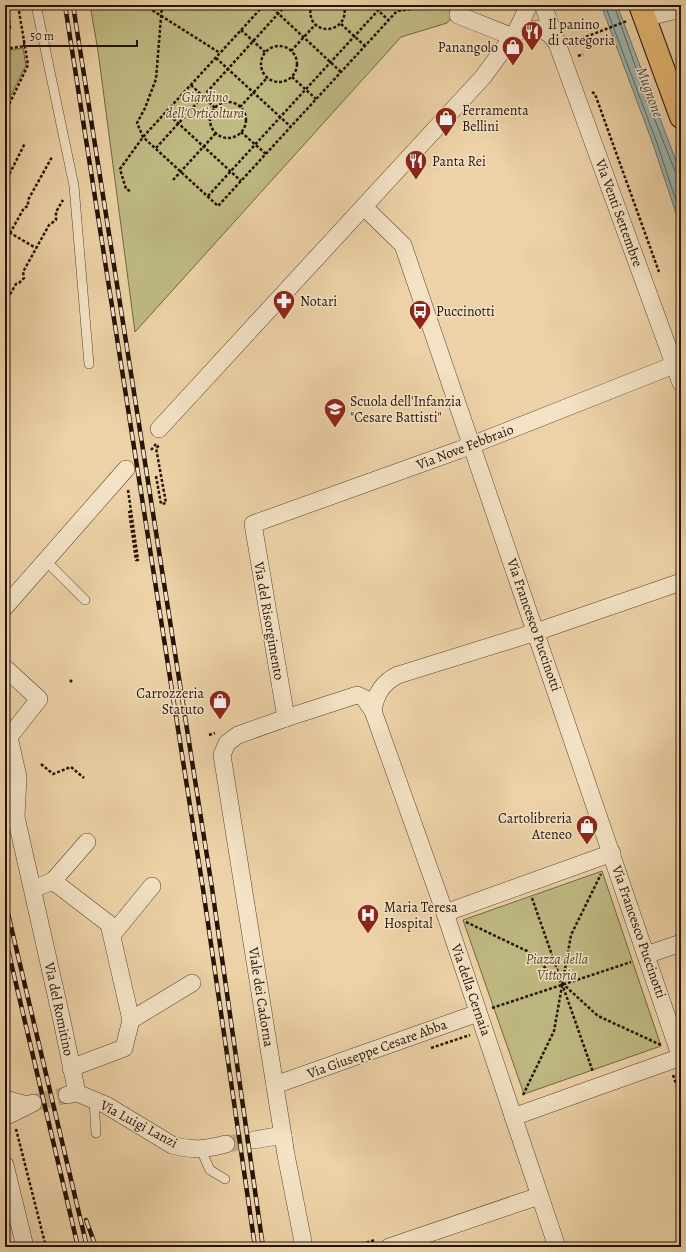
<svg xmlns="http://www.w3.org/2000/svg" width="686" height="1252" font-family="Alegreya,serif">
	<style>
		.green { fill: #bfba82; stroke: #726645 }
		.water { fill: #9bb6b0; stroke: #6c756d }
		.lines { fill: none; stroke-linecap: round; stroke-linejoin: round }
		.shore { stroke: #60645c; stroke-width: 1 }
		.minor-tunnel { stroke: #c4ac86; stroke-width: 17; stroke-dasharray: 17 8; stroke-linecap: butt }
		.service-casing { stroke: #574330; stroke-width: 10 }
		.minor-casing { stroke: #574330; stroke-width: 18 }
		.primary-casing { stroke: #251308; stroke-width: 24 }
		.path { stroke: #251308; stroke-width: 2.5; stroke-dasharray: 3 2; stroke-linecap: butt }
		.service { stroke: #f3e2c5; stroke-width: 9 }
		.minor { stroke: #f3e2c5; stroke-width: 17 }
		.primary { stroke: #e6b973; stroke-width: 22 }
		.rail-casing { stroke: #251308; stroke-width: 4.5 }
		.rail { stroke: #f3e2c5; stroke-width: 3; stroke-dasharray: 9; stroke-linecap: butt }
		.labels { text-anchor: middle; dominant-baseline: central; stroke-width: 3; stroke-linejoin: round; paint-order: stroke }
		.poi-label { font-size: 14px; fill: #251308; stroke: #f3e2c5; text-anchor: start }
		.park-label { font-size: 14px; font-style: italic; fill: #53452d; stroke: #f3e2c5 }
		.street-label { font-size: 14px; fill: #251308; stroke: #f3e2c5 }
		.water-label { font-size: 15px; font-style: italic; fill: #4e4c43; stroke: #f3e2c5 }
	</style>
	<rect width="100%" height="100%" fill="#ecd2a6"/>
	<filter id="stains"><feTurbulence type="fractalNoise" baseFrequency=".005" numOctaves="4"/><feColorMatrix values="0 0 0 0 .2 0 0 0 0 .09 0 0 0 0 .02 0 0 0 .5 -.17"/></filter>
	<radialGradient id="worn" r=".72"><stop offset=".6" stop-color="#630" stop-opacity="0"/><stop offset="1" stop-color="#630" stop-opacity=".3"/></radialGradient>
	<g class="green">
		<polygon points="90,5 452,5 454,15 447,23 401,37 135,332 98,51"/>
		<polygon points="23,48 26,65 5,107 5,51"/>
		<polygon points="602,871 661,1046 524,1094 463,920"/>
	</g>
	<polygon class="water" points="601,5 617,5 681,174 681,228 653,144"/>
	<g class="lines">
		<g class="shore">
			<polyline points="605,5 657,143 681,216"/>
			<polyline points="614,5 647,100 675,171 681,174"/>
		</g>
		<g class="minor-tunnel">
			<polyline points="33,1103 67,1095"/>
			<polyline points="226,1144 254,1140"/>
		</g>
		<g class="service-casing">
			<g id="service">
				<polyline points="36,5 74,186 89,364"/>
				<polyline points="46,561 85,600"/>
				<polyline points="94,1100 96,1133"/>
				<polyline points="201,1150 210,1170 225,1179"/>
			</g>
		</g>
		<g class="minor-casing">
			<g id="minor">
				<polyline points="543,5 681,383"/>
				<polyline points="458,15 513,37"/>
				<polyline points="644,18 681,9"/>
				<path d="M 516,32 C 534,28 545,25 556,42"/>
				<polyline points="364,207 403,245 681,1058"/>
				<polyline points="159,429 483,77 516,32 529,5"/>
				<polyline points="5,607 126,469"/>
				<polyline points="5,668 39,699 9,737 18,777 16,817 62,1021 77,1093"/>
				<path d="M 373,711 C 375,695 383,682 398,675 L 536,632 L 681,582"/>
				<polyline points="286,718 253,524 459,450 674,365"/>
				<polyline points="53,881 87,842"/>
				<polyline points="33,889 53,881 109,924 131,1020"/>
				<polyline points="445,913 612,853"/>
				<polyline points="112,935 152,886"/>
				<polyline points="646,955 681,943"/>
				<polyline points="71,1068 124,1048 131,1020 192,983"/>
				<polyline points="275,1085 478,1013"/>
				<path d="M 67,1095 L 77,1093 L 106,1105 L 172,1145 C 192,1151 207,1149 226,1144"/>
				<polyline points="5,1099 27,1105"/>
				<polyline points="5,1117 33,1103"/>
				<polyline points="513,1117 681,1057"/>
				<polyline points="254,1140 283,1135"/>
				<polyline points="5,1165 25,1247"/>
				<polyline points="304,1247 286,1155 222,755 227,743 238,735 286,718 357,695 364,698 373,711 445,913 557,1247"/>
				<polyline points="389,1247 539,1196"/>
			</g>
		</g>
		<g class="primary-casing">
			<polyline id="primary" points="640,5 681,117"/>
		</g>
		<g class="path">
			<polyline points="144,5 220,53"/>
			<polyline points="162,5 156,79 145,108 137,123 143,137 218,206 397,11 435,6"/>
			<polyline points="269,5 341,72"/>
			<path d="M 311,5 C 304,38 351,36 344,5"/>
			<polyline points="373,5 388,20"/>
			<polyline points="341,24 365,46"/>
			<polyline points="5,29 10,28 7,5"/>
			<polyline points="241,30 265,52"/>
			<polyline points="575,46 580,39 627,21"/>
			<circle cx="279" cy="64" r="18"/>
			<polyline points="5,49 25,46"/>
			<polyline points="291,51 315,25"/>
			<polyline points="578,56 583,54"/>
			<polyline points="216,58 291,127"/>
			<polyline points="292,77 316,99"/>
			<polyline points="191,85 215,108"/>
			<polyline points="592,92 595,94 659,272"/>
			<circle cx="228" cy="120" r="18"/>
			<polyline points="240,107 267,78"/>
			<polyline points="166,112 241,181"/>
			<polyline points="5,113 28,65 18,5"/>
			<polyline points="241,132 266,154"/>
			<polyline points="5,138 7,134"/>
			<polyline points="156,148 286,5"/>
			<polyline points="173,180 216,133"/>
			<polyline points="5,183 25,143"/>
			<polyline points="130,191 126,189 120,169 143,137 264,5"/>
			<polyline points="208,196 383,5"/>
			<polyline points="5,230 36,248"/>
			<polyline points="5,242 24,208 28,206 28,200 52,157"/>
			<polyline points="5,303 16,284 19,283 24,278 23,272 49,225 56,220 56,212 63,200"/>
			<polyline points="151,450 156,444"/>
			<polyline points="156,476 161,504 166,503 156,448 160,445"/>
			<polyline points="128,490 138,560 136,560 129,511"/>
			<polyline points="70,680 72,682"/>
			<polyline points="209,735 215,733"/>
			<polyline points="41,764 53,774 71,767 84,778"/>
			<polyline points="532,898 593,1072"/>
			<polyline points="466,922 527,951 598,1016 661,1045"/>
			<polyline points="492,1008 631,962"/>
			<polyline points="431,1048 470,1035"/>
			<polyline points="673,1075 681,1097"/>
			<polyline points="523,1095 554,1031 571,935 601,874"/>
			<polyline points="16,1129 46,1247"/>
			<polyline points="352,1247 375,1240"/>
		</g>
		<use href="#service" class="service"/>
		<use href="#minor" class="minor"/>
		<use href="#primary" class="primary"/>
		<g class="rail-casing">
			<g id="rail">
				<polyline points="65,5 203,889 255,1247"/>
				<polyline points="73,5 212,888 263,1247"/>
				<polyline points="5,901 87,1247"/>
				<polyline points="5,937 78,1247"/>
				<polyline points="86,1220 96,1247"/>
			</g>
		</g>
		<use href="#rail" class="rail"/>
	</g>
	<defs>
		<g id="restaurant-pin" transform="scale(1.15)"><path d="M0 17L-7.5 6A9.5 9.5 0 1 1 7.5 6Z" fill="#8f2418" stroke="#f3e2c5"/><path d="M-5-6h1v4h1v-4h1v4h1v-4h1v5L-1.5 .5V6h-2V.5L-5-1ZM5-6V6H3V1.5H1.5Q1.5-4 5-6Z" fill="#fff"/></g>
		<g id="shop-pin" transform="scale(1.15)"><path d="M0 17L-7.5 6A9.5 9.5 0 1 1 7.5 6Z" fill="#8f2418" stroke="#f3e2c5"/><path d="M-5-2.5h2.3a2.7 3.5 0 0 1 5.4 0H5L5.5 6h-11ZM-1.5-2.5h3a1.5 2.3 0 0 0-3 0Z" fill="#fff"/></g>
		<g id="pharmacy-pin" transform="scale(1.15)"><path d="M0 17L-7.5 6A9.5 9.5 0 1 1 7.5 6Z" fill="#8f2418" stroke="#f3e2c5"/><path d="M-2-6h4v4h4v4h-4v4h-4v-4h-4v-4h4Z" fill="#fff"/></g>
		<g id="bus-pin" transform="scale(1.15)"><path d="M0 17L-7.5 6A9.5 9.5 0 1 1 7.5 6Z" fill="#8f2418" stroke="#f3e2c5"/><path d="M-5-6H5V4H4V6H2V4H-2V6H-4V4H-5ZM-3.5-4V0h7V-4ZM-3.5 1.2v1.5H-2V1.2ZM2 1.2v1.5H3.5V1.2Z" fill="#fff"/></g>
		<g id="school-pin" transform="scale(1.15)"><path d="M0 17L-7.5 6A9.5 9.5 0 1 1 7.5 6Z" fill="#8f2418" stroke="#f3e2c5"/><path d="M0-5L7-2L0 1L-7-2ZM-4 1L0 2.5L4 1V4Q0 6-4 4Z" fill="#fff"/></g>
		<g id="hospital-pin" transform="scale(1.15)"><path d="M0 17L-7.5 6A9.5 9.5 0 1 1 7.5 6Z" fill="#8f2418" stroke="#f3e2c5"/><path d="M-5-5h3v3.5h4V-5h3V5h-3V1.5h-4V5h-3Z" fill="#fff"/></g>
	</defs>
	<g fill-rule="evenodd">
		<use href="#restaurant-pin" x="532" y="32"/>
		<use href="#shop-pin" x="513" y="47"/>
		<use href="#shop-pin" x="446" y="118"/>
		<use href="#restaurant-pin" x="416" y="161"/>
		<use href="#pharmacy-pin" x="284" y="301"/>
		<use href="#bus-pin" x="420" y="311"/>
		<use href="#school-pin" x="335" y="409"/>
		<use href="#shop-pin" x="220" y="701"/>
		<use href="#shop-pin" x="587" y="826"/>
		<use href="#hospital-pin" x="368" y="915"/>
	</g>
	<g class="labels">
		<g class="poi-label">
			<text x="548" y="24">Il panino<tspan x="548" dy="16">di categoria</tspan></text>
			<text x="498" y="47" text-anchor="end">Panangolo</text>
			<text x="462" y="110">Ferramenta<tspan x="462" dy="16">Bellini</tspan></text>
			<text x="432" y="161">Panta Rei</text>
			<text x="300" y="301">Notari</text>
			<text x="436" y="311">Puccinotti</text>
			<text x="350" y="401">Scuola dell'Infanzia<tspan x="350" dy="16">"Cesare Battisti"</tspan></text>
			<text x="204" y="693" text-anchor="end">Carrozzeria<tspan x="204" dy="16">Statuto</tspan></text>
			<text x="572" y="818" text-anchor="end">Cartolibreria<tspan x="572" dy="16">Ateneo</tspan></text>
			<text x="384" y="907">Maria Teresa<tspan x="384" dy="16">Hospital</tspan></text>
		</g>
		<g class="park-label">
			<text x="205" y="97">Giardino<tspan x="205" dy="16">dell'Orticoltura</tspan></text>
			<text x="557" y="959">Piazza della<tspan x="557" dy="16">Vittoria</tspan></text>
		</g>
		<g class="street-label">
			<text transform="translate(619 213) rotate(70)">Via Venti Settembre</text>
			<text transform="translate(465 447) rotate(-21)">Via Nove Febbraio</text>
			<text transform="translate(269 621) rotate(80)">Via del Risorgimento</text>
			<text transform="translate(534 625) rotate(71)">Via Francesco Puccinotti</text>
			<text transform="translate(639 932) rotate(71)">Via Francesco Puccinotti</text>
			<text transform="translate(471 990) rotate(71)">Via della Cernaia</text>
			<text transform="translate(261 997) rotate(81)">Viale dei Cadorna</text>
			<text transform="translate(59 1009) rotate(78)">Via del Romitino</text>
			<text transform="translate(377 1049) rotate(-20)">Via Giuseppe Cesare Abba</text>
			<text transform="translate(139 1124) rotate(28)">Via Luigi Lanzi</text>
		</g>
		<g class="water-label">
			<text transform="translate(650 92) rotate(70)">Mugnone</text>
		</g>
	</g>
	<rect width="686" height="1252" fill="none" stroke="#ecd2a6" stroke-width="20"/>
	<rect x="6" y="6" width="674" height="1240" fill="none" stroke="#251308" stroke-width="2"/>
	<rect x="10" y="10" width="666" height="1232" fill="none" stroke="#251308"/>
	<path d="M24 40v6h113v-6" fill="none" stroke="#251308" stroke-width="2"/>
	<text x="30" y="40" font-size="12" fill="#251308" stroke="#f3e2c5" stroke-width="3" paint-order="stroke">50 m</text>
	<rect width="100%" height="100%" filter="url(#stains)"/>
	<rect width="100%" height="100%" fill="url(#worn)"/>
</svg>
